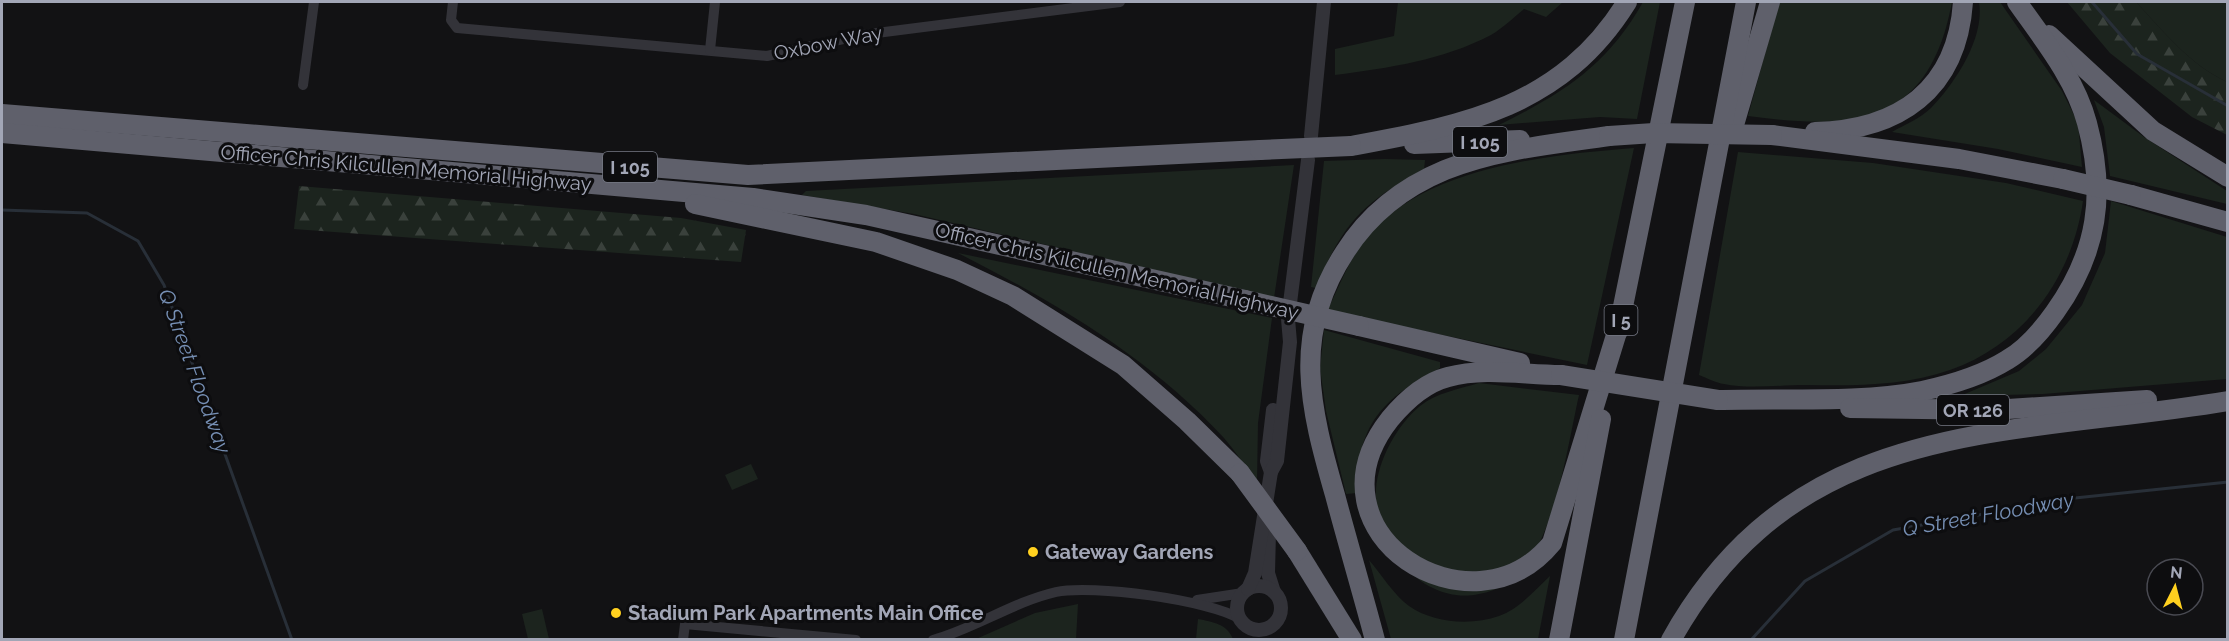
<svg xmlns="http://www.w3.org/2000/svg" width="2229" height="641" font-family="Raleway,sans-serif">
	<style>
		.green { fill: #1c241e }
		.forest { fill: url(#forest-firs) }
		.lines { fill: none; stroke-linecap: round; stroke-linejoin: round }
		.stream { stroke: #282f38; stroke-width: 3 }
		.minor { stroke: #333339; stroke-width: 10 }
		.tertiary { stroke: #333339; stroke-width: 14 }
		.motorway { stroke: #5f606b; stroke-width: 20 }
		.motorway-bridge { stroke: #5f606b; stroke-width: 20 }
		.poi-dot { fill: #ffd01f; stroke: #0d0d0f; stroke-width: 2 }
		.labels { text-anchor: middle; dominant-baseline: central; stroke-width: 6; stroke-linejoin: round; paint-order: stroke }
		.shield { fill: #0d0d0f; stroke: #757884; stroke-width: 1.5 }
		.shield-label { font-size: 18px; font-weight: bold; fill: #a2a6b6 }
		.street-label { font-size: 20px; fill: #a2a6b6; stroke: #0d0d0f }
		.poi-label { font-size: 20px; font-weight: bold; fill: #a2a6b6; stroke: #0d0d0f; text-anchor: start }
		.water-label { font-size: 21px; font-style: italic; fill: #768fb4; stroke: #0d0d0f }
	</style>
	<defs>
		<pattern id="forest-firs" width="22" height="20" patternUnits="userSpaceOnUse" patternTransform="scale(1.5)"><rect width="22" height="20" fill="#1c241e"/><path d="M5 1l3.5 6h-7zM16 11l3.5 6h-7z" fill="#3a413c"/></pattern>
	</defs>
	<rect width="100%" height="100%" fill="#121214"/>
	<g class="green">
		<path d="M 1398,2 L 1563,2 L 1546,17 L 1524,9 C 1514,17 1503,28 1491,35 C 1443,60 1389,68 1335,75 L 1335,49 L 1394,36 Z"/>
		<path d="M 1643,2 L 1660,2 L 1637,119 L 1600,117 L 1499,125 C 1563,93 1607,66 1643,2 Z"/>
		<path d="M 1779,2 L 1952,2 C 1929,124 1857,131 1748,116 Z"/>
		<path d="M 1979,2 L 2000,2 L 2062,91 L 2078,123 L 2082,167 L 1998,149 L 1892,132 C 1904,125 1921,118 1931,108 C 1955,83 1985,38 1979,2 Z"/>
		<path d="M 2136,2 L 2227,2 L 2227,82 C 2190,65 2163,31 2136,2 Z"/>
		<polygon points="2094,100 2144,137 2227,191 2227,204 2110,176 2104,127"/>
		<path d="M 1634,148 L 1587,365 L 1327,311 C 1338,289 1347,265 1361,245 C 1416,167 1547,155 1634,148 Z"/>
		<path d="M 1738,152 L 1873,163 L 2006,183 L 2083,201 C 2072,278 2024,344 1950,370 C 1905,386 1853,386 1806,385 C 1781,385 1747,389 1724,384 C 1716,383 1707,378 1699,375 Z"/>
		<path d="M 1385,159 L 1425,160 L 1424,169 C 1363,203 1343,222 1316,288 L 1311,287 L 1324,161 Z"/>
		<polygon points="1294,165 1274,298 914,214 802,195 806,191"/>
		<polygon points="2111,201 2227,237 2227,379 2043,394 1960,396 2019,371 2046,349 2082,305 2105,253"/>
		<path d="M 958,253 L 1272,318 L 1258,423 L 1257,482 C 1246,468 1236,452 1224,438 C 1149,357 1056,303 958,253 Z"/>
		<path d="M 1324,330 L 1440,362 L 1440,368 C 1382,399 1357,424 1357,493 L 1346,494 L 1326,411 L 1320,368 Z"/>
		<path d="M 1479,383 L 1579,395 C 1568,444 1557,523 1527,564 C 1515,581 1499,590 1479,594 C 1422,606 1372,544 1376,489 C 1378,460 1397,425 1420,406 C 1436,393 1459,389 1479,383 Z"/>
		<polygon points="751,464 758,479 732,490 725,475"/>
		<path d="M 1369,560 C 1381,574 1394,595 1409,606 C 1433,623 1471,626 1499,616 C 1519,609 1535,590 1550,576 L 1538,639 L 1391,639 Z"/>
		<polygon points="1078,604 1076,639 976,639 1035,613"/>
		<polygon points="542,609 549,639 528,639 522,614"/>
		<path d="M 1198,619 C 1213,622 1227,624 1233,639 L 1196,639 Z"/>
	</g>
	<g class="forest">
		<path d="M 2067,2 L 2136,2 C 2163,31 2190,65 2227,82 L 2227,135 L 2192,117 L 2110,53 Z"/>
		<polygon points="299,186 681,218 746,230 741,262 294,229"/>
	</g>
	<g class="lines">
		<g class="stream">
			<polyline points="2092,2 2137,54 2228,106"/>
			<polyline points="2,210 87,213 138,241 164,285 292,640"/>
			<polyline points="1751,640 1805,581 1893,530 2075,498 2228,482"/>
		</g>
		<g class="minor">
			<polyline points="453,2 451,20 457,28 767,56 861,35 1120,2"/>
			<polyline points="710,50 715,2"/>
			<polyline points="303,85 314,2"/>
			<polyline points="1197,600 1243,593"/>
			<polyline points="683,640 685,624 856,640"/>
			<path d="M 933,640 C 976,628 1013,602 1056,592 C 1091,584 1210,600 1240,619"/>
		</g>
		<g class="tertiary">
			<polyline points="1311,136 1324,2"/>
			<polyline points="1290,303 1308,160"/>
			<polyline points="1271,472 1267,461 1273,410"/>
			<polyline points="1269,532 1268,573 1274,592"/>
			<circle cx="1259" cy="608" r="22"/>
			<polyline points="1248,589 1255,573 1271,472 1277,461 1290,342 1288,319"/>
		</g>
		<g class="motorway">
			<polyline points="2049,35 2153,131 2228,177"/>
			<polyline points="2,114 748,175 1260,150"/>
			<polyline points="1734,125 1770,2"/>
			<path d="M 1815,132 C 1899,130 1957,90 1963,2"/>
			<polyline points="2,133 753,198 866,215 1245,300"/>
			<polyline points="1772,135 1959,159 2063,179"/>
			<polyline points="1414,144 1520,140"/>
			<path d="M 1351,146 C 1464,125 1561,108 1627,2"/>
			<polyline points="2131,195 2228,222"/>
			<polyline points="695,204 876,242 957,270 1013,296 1123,365 1187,421 1240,473"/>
			<polyline points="1359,326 1520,363"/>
			<polyline points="1618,331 1685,2"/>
			<path d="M 1561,375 C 1524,375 1485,367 1448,377 C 1424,383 1405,401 1390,419 C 1300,533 1472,641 1552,543 L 1621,319"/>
			<path d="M 1718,400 C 1782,398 1861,403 1922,391 C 1950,385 1983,375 2007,360 C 2026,349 2043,329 2055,312 C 2098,252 2106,193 2087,123 C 2075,78 2043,39 2017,2"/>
			<polyline points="1850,408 1993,410 2147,400"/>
			<polyline points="1297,551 1352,640"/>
			<path d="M 1375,640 C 1362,591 1348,544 1335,495 C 1310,408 1291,334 1345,252 C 1369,214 1404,187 1445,170 C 1497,149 1555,144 1609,136"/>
			<polyline points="1559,640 1601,419"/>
			<polyline points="1624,640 1746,2"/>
			<path d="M 1671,640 C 1797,414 2008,438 2228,401"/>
		</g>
		<g class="motorway-bridge">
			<polyline points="1609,136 1654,133 1772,135"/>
			<polyline points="1260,150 1351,146"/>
			<polyline points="2063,179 2131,195"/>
			<polyline points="1245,300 1359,326"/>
			<polyline points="1561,375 1718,400"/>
			<polyline points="1240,473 1297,551"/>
		</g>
	</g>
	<g class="poi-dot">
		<circle cx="1033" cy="552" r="6"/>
		<circle cx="616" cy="613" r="6"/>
	</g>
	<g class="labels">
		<g class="shield">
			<rect x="1453" y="127" width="54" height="30" rx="4.5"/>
			<rect x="603" y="152" width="54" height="30" rx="4.5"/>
			<rect x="1604.5" y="305" width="33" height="30" rx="4.5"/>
			<rect x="1937" y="395" width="72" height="30" rx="4.5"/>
		</g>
		<g class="shield-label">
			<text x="1480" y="142">I 105</text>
			<text x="630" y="167">I 105</text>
			<text x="1621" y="320">I 5</text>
			<text x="1973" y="410">OR 126</text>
		</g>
		<g class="street-label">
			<text transform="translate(828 43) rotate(-11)">Oxbow Way</text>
			<text transform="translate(406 168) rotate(5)">Officer Chris Kilcullen Memorial Highway</text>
			<text transform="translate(1117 271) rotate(13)">Officer Chris Kilcullen Memorial Highway</text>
		</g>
		<g class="poi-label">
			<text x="1045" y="552">Gateway Gardens</text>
			<text x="628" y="613">Stadium Park Apartments Main Office</text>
		</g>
		<g class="water-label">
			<text transform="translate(195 371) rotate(70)">Q Street Floodway</text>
			<text transform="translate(1988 514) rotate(-10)">Q Street Floodway</text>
		</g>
	</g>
	<rect width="2229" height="641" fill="none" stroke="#a2a6b6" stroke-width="6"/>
	<g transform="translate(2175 587) rotate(6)"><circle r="28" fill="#0d0d0f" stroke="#494a52" stroke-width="1.5"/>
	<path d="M0-4.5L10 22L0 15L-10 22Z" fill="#ffd01f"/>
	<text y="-9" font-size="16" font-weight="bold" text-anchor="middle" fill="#a2a6b6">N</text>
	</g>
</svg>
